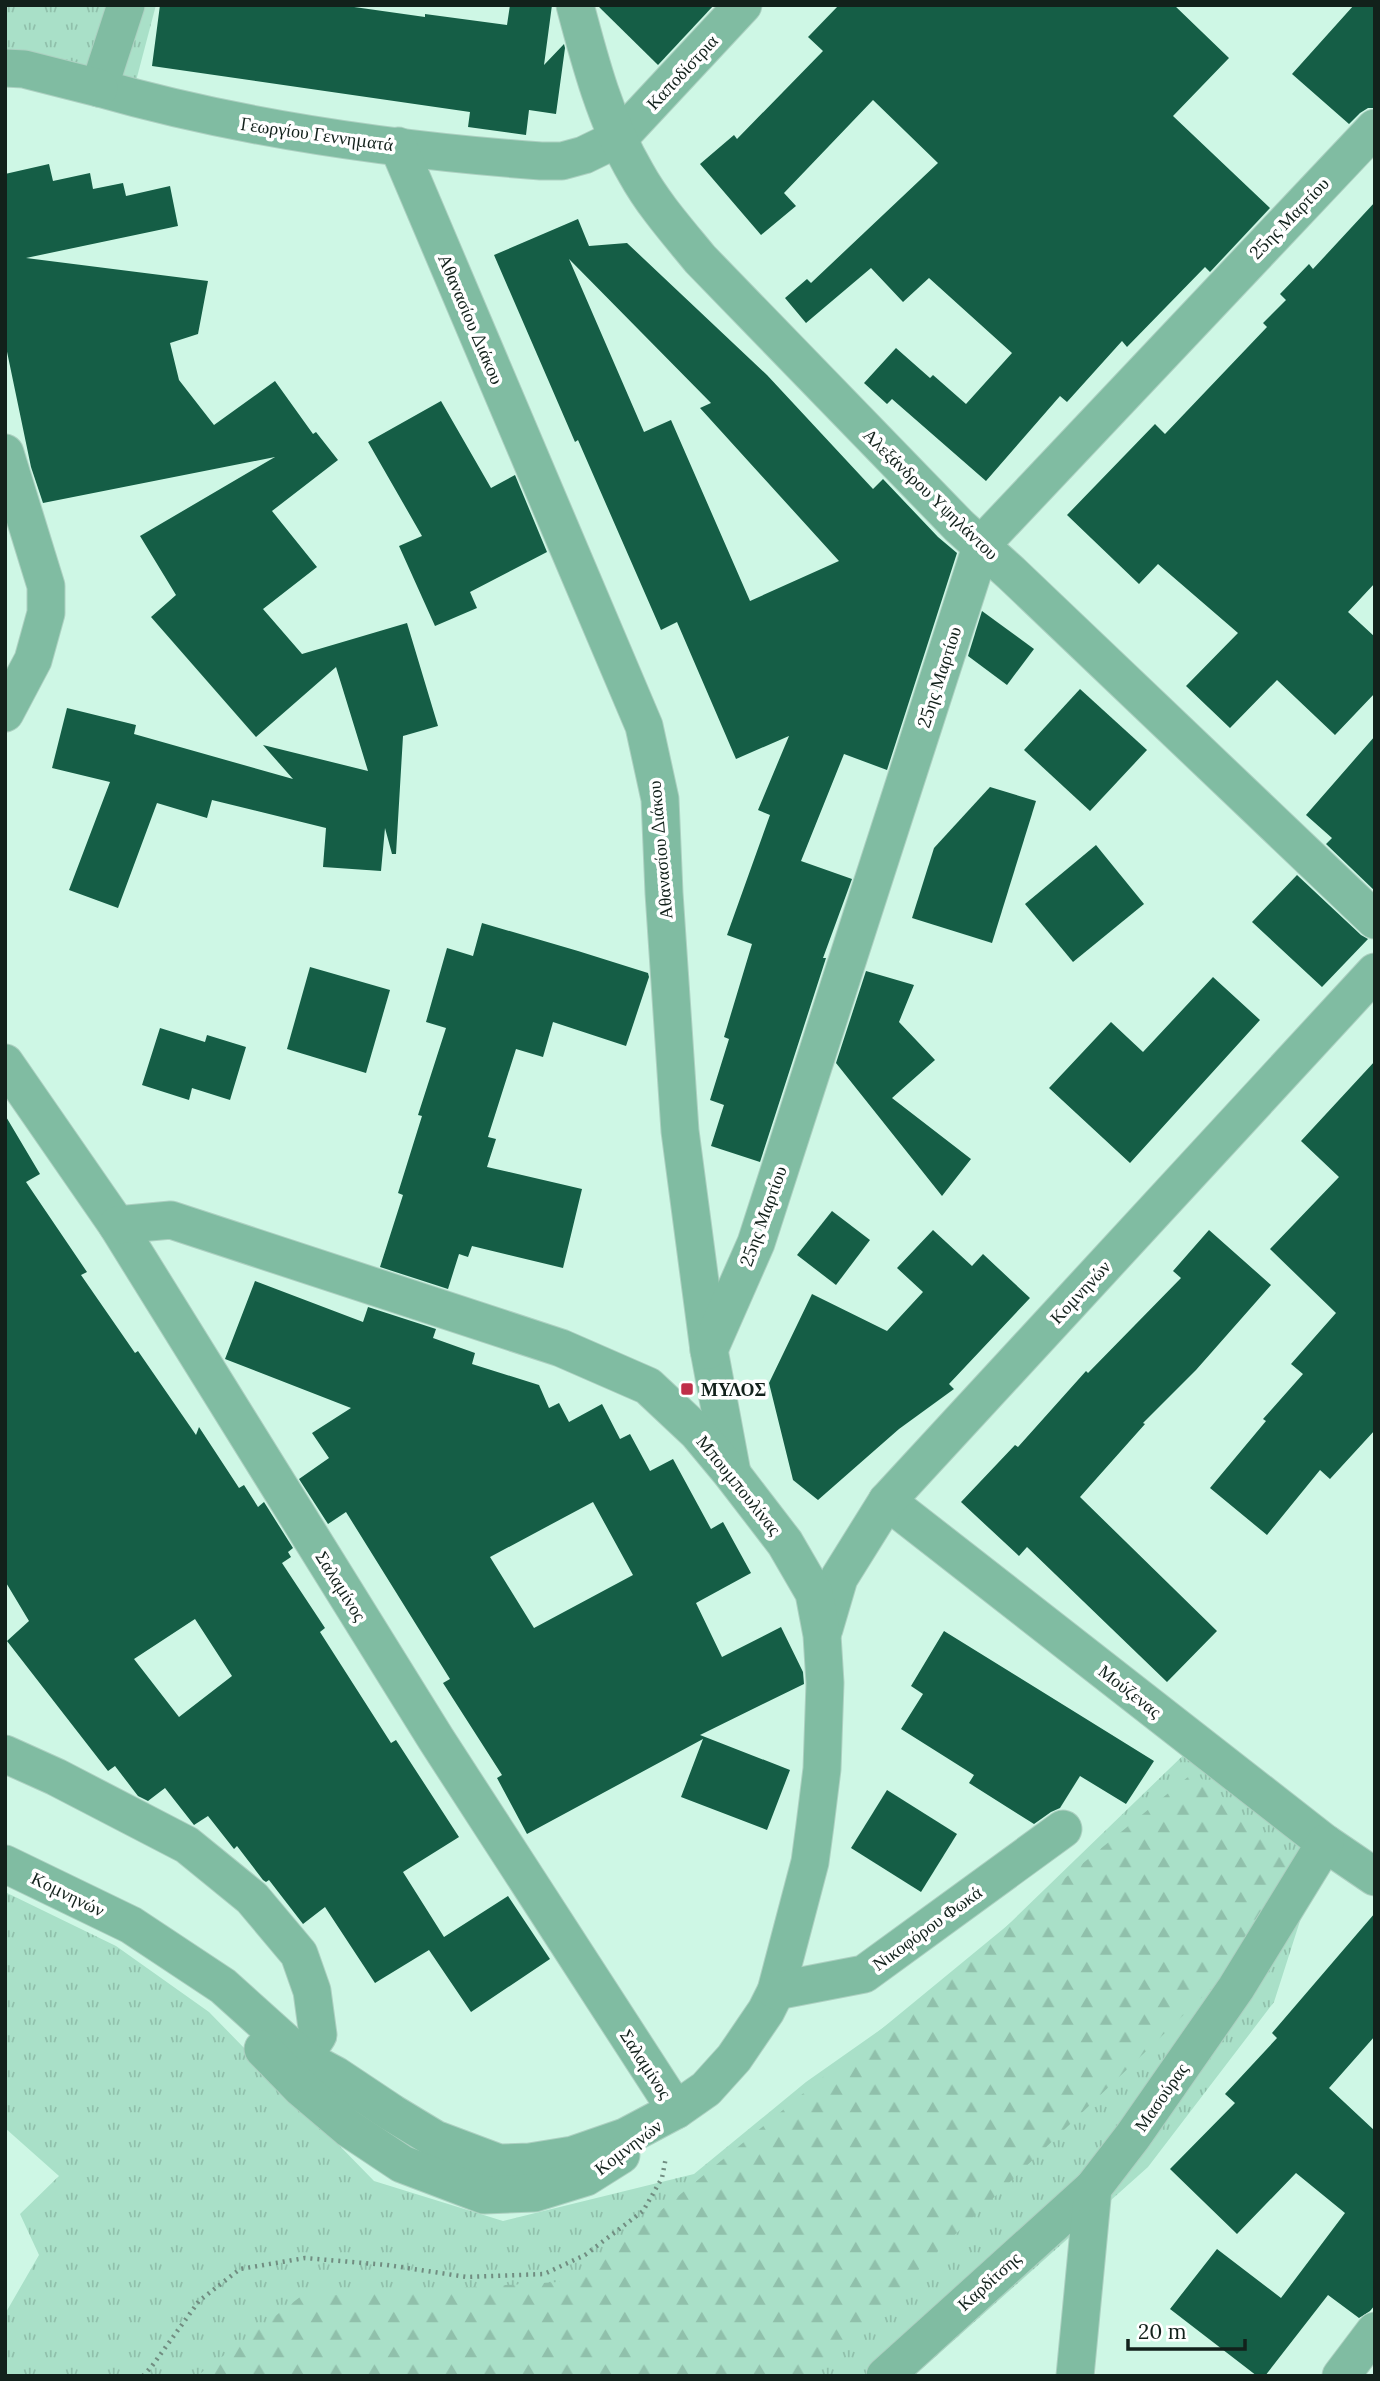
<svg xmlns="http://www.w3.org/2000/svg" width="1380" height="2381" font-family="Lora,serif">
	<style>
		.grass { fill: url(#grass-tufts) }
		.forest { fill: url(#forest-firs) }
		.building { fill: #155e46; fill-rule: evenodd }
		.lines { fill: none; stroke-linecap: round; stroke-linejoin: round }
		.minor-casing { stroke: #acd0c1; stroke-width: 39 }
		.path { stroke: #718d81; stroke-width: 4.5; stroke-dasharray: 2 5; stroke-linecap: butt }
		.minor { stroke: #80bca2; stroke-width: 37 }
		.poi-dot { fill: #bf2f49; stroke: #fff; stroke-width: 2.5 }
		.labels { text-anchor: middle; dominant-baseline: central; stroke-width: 7; stroke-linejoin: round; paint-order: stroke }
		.street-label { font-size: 18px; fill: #12211b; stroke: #fff }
		.poi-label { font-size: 18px; font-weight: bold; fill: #12211b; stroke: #fff; text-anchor: start }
	</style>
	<defs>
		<pattern id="grass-tufts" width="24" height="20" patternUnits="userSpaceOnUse" patternTransform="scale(1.75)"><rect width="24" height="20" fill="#a9e0c8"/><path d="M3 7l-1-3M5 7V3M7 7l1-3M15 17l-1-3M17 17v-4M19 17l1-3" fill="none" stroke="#90c0ab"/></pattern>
		<pattern id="forest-firs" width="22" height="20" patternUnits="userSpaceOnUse" patternTransform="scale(1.75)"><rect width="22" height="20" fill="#a9e0c8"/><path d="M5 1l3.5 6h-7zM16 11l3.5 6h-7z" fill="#90c0ab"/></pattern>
	</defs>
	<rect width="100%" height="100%" fill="#cef7e5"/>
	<g class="grass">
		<polygon points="5,5 156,5 136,81 5,81"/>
		<polygon points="1198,1741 1325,1843 1274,2002 1148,2167 914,2376 5,2376 5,2314 39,2255 20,2214 59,2176 5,2128 5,1892 116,1946 209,2012 374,2181 503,2221 694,2174 806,2082 951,1980"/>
	</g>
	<polygon class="forest" points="1194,1772 1321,1883 808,2376 197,2376 300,2297 575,2281"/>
	<g class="building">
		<polygon points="160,5 340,5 425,17 425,14 507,25 510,5 552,5 544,65 564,44 565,48 556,114 529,110 526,135 468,127 470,112 152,66"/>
		<polygon points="597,5 714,5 658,65"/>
		<polygon points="839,5 1174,5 1229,58 1173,116 1270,208 1210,272 1205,267 1127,347 1122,341 1067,402 1060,396 986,481 892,399 887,404 864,383 896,348 930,378 933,375 966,404 1012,353 929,278 903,302 871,268 806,323 785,298 807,279 811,283 938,163 873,100 784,193 796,206 761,235 700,164 734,135 737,139 823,51 808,37"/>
		<polygon points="1354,5 1375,5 1375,108 1368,108 1360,113 1349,124 1292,74"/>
		<polygon points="49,164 53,181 90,173 93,189 123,183 126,196 170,186 178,226 26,258 208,281 198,334 170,343 179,380 214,425 275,381 313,434 316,432 338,460 272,511 317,567 263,609 302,654 407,623 438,726 403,736 396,854 392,854 385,828 381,871 323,867 326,828 212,800 207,818 157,803 118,908 69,890 110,782 52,768 67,708 136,725 134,734 293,779 263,745 368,771 336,667 256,737 151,617 176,595 140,536 275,457 43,503 31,467 5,342 5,174"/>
		<polygon points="1375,202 1375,583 1348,612 1375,637 1375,693 1335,735 1277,680 1230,728 1186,686 1238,633 1158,564 1139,584 1067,515 1155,424 1165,434 1267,327 1263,323 1286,300 1280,294 1309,264 1313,269"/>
		<path d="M 578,219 L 589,246 L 627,243 L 767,375 L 873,489 L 883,479 L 938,537 L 957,553 L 887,770 L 844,754 L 801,861 L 852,879 L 823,958 L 826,958 L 760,1162 L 711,1146 L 724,1105 L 710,1100 L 729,1039 L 724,1037 L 752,944 L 727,935 L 770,815 L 758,810 L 789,736 L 736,759 L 677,622 L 661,630 L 578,440 L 575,442 L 494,255 ZM 569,259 L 711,403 L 700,408 L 839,561 L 750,601 L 671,420 L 644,432 Z"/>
		<polygon points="441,401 491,488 515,475 547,552 470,592 477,608 435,626 399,546 422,536 368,442"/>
		<polygon points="982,611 1034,649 1007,685 968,656"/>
		<polygon points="1080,689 1147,750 1090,811 1024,750"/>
		<polygon points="1375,736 1375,891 1326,844 1332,838 1306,815"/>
		<polygon points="990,787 1036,801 992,943 912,918 934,848"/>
		<polygon points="1096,845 1144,904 1073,962 1025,904"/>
		<polygon points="1297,875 1361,935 1368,939 1322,987 1252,922"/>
		<polygon points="482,923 578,951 648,973 649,977 626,1046 553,1022 543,1057 516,1049 488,1137 496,1139 487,1167 582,1189 563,1268 472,1246 468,1257 459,1254 448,1289 380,1267 403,1195 398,1193 422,1116 418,1115 446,1028 426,1022 447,948 473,956"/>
		<polygon points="310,967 390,990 366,1073 287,1049"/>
		<polygon points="866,971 914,985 899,1022 935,1060 892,1098 971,1159 942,1196 836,1063"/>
		<polygon points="1213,977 1260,1020 1130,1163 1049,1088 1111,1022 1143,1052"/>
		<polygon points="160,1028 205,1042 207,1035 246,1047 230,1100 192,1088 189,1100 142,1085"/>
		<polygon points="1375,1061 1375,1430 1330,1479 1320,1470 1267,1535 1210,1488 1266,1421 1263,1419 1303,1374 1291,1364 1336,1313 1270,1249 1339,1177 1301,1141"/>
		<path d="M 5,1115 L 40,1174 L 26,1182 L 87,1272 L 81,1275 L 135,1353 L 138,1351 L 196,1435 L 199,1427 L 239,1488 L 244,1485 L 258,1507 L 264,1502 L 293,1548 L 288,1552 L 291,1557 L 282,1563 L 325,1628 L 320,1632 L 391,1743 L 396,1740 L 459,1837 L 403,1872 L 444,1937 L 508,1896 L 550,1959 L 471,2012 L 429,1950 L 375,1983 L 325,1907 L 303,1924 L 269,1880 L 266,1882 L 263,1880 L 237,1846 L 234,1849 L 208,1816 L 194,1825 L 165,1788 L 148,1801 L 138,1796 L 115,1766 L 108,1771 L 7,1641 L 29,1621 L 5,1581 ZM 195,1619 L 232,1676 L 179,1717 L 134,1659 Z"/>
		<polygon points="832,1211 870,1240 836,1285 797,1255"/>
		<polygon points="933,1230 972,1266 983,1254 1030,1298 949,1384 954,1389 899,1429 818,1500 793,1480 769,1383 812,1294 887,1331 923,1292 897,1268"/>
		<polygon points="1209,1230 1271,1285 1196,1370 1143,1423 1145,1424 1080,1497 1217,1631 1167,1682 1027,1547 1019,1556 961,1502 1015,1445 1018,1447 1086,1371 1088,1373 1181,1278 1173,1271"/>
		<path d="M 255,1281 L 363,1322 L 368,1307 L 436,1329 L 433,1338 L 475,1353 L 472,1364 L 539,1385 L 549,1408 L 559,1403 L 569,1422 L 602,1404 L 620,1439 L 630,1434 L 650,1471 L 673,1459 L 711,1529 L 723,1522 L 751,1573 L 696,1603 L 722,1657 L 781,1627 L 803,1672 L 804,1684 L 700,1735 L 790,1770 L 767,1830 L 681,1797 L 703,1739 L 527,1834 L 497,1778 L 502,1775 L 443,1683 L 450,1679 L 346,1512 L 328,1524 L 299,1479 L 329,1458 L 312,1433 L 351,1408 L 225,1359 ZM 593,1502 L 633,1575 L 534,1628 L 490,1557 Z"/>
		<polygon points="944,1631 1154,1761 1126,1804 1080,1776 1060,1808 1051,1812 1034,1824 969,1783 974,1775 901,1729 923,1694 911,1686"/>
		<polygon points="887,1790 957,1834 921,1892 851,1848"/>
		<polygon points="1375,1913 1375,2036 1329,2088 1375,2131 1375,2305 1370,2311 1359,2318 1328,2295 1265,2376 1257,2376 1170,2309 1217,2249 1281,2298 1345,2213 1296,2173 1237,2234 1170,2169 1235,2103 1225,2094 1277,2038 1272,2033"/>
	</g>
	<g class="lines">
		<g class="minor-casing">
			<g id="minor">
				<path d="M 126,5 L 99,88 C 242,129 392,150 541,161 L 562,161 L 584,155 L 619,138 L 743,5"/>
				<path d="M 575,5 C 590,62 606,122 636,173 C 653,204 678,232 700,259 L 959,526 L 1011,573 L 1375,920"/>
				<polyline points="5,68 24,69 99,88"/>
				<polyline points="398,146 644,726 660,799 664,893 680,1131 709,1350 732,1473"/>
				<polyline points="5,453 46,586 46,613 33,660 5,713"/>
				<polyline points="5,1063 117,1225 436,1739 676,2110"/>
				<polyline points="709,1350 756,1243 982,544 1375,128"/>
				<polyline points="887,1501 1325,1843 1375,1877"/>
				<polyline points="824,1629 839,1578 887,1501 1375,972"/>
				<polyline points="5,1754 56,1777 187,1845 252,1898 299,1954 312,1991 318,2035 303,2058 284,2070"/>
				<polyline points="5,1864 131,1925 223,1986 303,2058 335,2075 392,2113 435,2139 499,2163 530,2162 573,2155 625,2137 676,2110 706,2089 734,2058 766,2011 776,1991 810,1862 815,1825 822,1769 825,1683 822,1635 814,1593 785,1543 732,1474 697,1432 648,1386 561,1348 171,1220 117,1225"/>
				<polyline points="776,1991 864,1974 1063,1829"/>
				<polyline points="263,2049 302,2089 348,2128 402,2164 484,2195 534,2193 586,2177 621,2155"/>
				<polyline points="885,2376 1093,2188"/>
				<polyline points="1075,2376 1093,2188 1133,2136 1236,1988 1325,1843"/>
				<polyline points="1341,2376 1375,2331"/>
			</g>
		</g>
		<polyline class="path" points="143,2376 152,2366 199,2301 240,2269 305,2258 387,2265 467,2277 544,2274 585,2255 643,2211 662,2178 666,2157"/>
		<use href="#minor" class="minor"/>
	</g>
	<rect class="poi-dot" x="680" y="1382" width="14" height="14" rx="3.5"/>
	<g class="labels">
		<g class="street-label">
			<text transform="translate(682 72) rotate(-47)">Καποδίστρια</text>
			<text transform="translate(317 134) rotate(8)">Γεωργίου Γεννηματά</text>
			<text transform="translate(1289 218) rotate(-46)">25ης Μαρτίου</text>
			<text transform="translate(471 319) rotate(67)">Αθανασίου Διάκου</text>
			<text transform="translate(931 494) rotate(44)">Αλεξάνδρου Υψηλάντου</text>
			<text transform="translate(939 677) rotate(-72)">25ης Μαρτίου</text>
			<text transform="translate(660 850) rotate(-95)">Αθανασίου Διάκου</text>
			<text transform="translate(763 1216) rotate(-70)">25ης Μαρτίου</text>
			<text transform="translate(1080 1292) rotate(-47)">Κομνηνών</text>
			<text transform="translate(739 1485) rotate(51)">Μπουμπουλίνας</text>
			<text transform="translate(341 1586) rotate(58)">Σαλαμίνος</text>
			<text transform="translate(1130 1691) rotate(38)">Μούζενας</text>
			<text transform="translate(68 1894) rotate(26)">Κομνηνών</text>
			<text transform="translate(927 1928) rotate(-36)">Νικοφόρου Φωκά</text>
			<text transform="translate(646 2064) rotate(57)">Σαλαμίνος</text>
			<text transform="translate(1161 2097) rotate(-55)">Μασούρας</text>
			<text transform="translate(628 2147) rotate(-37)">Κομνηνών</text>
			<text transform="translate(989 2281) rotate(-42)">Καρδίτσης</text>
		</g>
		<g class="poi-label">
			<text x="701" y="1389">ΜΥΛΟΣ</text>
		</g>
	</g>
	<rect width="1380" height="2381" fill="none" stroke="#12211b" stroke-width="14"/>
	<path d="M1128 2339v10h117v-10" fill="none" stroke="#12211b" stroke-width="3.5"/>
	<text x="1138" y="2339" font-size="21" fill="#12211b" stroke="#ffffff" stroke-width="5" paint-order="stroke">20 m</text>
</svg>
